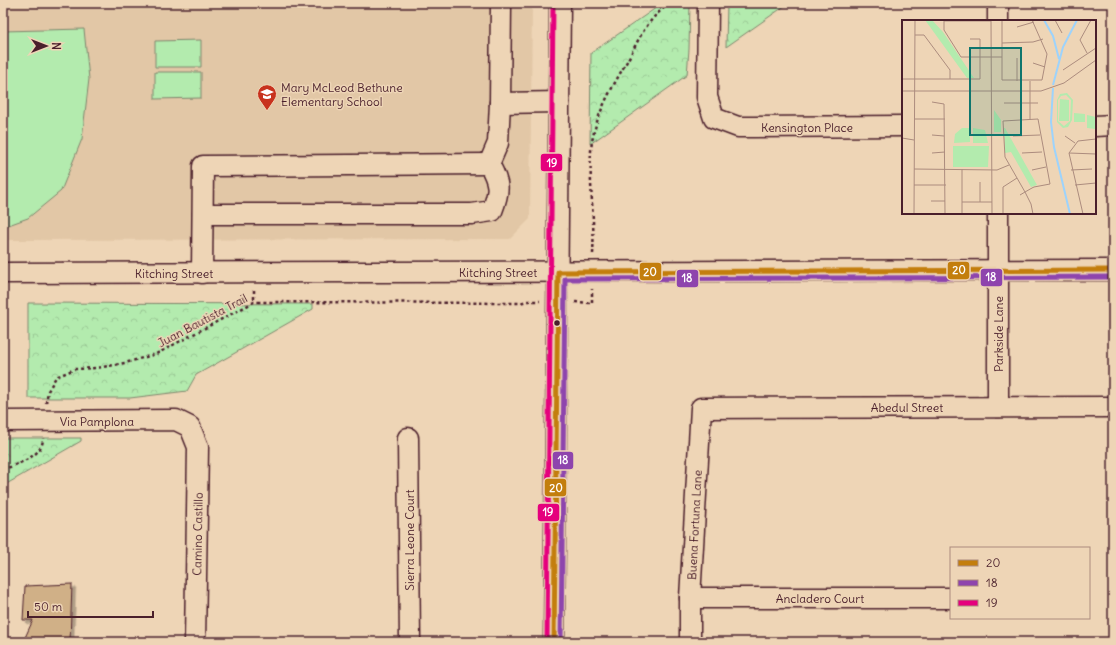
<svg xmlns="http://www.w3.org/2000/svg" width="1116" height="645" font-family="Delius,sans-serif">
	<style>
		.built { fill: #e2c7a6 }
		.forest { fill: url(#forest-crowns); stroke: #7e856c }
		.pitch { fill: #b3ebae; stroke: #7e856c }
		.building { fill: #d0b087; stroke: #4a1f2b; filter: url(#shadow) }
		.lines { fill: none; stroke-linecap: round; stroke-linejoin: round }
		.minor-casing { stroke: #4a1f2b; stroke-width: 23 }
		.path { stroke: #4a1f2b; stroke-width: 2.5; stroke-dasharray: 3 3; stroke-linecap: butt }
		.minor { stroke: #eed5b6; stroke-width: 20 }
		.bus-1-casing { stroke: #eed5b6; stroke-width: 8 }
		.bus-2-casing { stroke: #eed5b6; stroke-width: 8 }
		.bus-3-casing { stroke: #eed5b6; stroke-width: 8 }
		.bus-1 { stroke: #c37e0d; stroke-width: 5 }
		.bus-2 { stroke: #8e44ad; stroke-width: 5 }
		.bus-3 { stroke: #e5007d; stroke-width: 5 }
		.bus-dot { fill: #4a1f2b; stroke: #eed5b6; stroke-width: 1.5 }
		.labels { text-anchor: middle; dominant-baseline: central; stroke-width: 3; stroke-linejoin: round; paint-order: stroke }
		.poi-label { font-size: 12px; fill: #4a1f2b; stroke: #eed5b6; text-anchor: start }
		.street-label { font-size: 12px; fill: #4a1f2b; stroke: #eed5b6 }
		.inset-river { fill: none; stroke: #9dd3fc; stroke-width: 2 }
		.inset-road { fill: none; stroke: #ac8c7e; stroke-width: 1 }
		.view { fill: #0f766e; fill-opacity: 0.15; stroke: #0f766e; stroke-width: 2 }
		.inset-edge { fill: none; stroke: #4a1f2b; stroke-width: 2 }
		.line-badge { stroke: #eed5b6; stroke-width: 1.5 }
		.badge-label { font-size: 11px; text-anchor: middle; font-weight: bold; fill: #fff }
	</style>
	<defs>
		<pattern id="forest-crowns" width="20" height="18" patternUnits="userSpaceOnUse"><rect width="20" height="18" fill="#b3ebae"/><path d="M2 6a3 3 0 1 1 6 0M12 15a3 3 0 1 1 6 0" fill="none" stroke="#9bc996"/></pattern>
		<filter id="shadow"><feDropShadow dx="3.5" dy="3.5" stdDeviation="0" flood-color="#0004"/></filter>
	</defs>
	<rect width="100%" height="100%" fill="#eed5b6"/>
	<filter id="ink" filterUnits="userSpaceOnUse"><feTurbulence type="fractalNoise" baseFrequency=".025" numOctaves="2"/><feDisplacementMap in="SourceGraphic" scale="8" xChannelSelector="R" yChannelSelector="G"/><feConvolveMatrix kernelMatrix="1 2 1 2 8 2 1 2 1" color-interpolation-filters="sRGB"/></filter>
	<g filter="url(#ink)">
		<polygon class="built" points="3,3 532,3 530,219 510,239 3,240"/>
		<g class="forest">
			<polygon points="663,3 690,3 689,49 687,75 590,144 591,53"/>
			<polygon points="727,3 789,3 726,47"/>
			<polygon points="28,303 313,304 313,309 196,375 187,391 130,398 28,398"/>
			<polygon points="3,438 81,438 81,441 3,486"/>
		</g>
		<g class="pitch">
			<polygon points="84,29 89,79 82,139 61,191 28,218 3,227 3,31"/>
			<polygon points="201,40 201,67 155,67 155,41"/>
			<polygon points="155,72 201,72 201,98 155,99"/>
		</g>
		<polygon class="building" points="72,584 70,642 23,642 33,620 23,620 25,586"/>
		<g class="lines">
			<g class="minor-casing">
				<g id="minor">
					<polyline points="708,3 707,97 714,118 738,127 903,126"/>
					<polyline points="998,21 998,3"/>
					<polyline points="500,103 559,102"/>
					<polyline points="1095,126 1113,125"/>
					<polyline points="489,164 498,143 500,103 501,3"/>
					<polyline points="998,213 998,407"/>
					<path d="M 203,214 L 472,214 L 492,211 C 500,190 500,184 489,164"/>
					<polyline points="3,273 1113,270"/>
					<polyline points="202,273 203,166 489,164"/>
					<polyline points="3,421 176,420 190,427 198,447 195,642"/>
					<polyline points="408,438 410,642"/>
					<polyline points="690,598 951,598"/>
					<polyline points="554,642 560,3"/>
					<polyline points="690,642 690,598 701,408 1113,407"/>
				</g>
			</g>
			<g class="path">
				<path d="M 593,254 C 595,219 589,185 591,151 C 593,121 608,95 622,70 C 633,52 641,30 656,15 C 660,11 665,7 669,3"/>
				<polyline points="254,290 254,302"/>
				<polyline points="575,302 592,303 592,289"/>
				<polyline points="46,403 48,391 56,377 75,369 97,368 125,363 156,354 254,302 520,303 527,301 540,301"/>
				<path d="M 3,470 C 18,463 43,457 43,438"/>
			</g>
			<use href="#minor" class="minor"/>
			<g class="bus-1-casing">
				<polyline id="bus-1" points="554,642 558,272 1113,270"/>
			</g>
			<g class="bus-2-casing">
				<polyline id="bus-2" points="561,642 565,279 1113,277"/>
			</g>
			<g class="bus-3-casing">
				<polyline id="bus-3" points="547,642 553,3"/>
			</g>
			<use href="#bus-1" class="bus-1"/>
			<use href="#bus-2" class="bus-2"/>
			<use href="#bus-3" class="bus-3"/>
		</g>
	</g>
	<defs>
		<g id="school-pin" transform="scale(1)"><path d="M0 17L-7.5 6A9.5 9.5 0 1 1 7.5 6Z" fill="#c8321e" stroke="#eed5b6"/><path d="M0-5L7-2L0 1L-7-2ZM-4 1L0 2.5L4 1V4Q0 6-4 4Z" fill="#fff"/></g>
	</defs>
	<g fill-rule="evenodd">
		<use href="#school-pin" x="267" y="94"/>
	</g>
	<circle class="bus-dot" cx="557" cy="323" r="3.5"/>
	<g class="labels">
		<g class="poi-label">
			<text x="281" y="87">Mary McLeod Bethune<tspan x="281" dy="14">Elementary School</tspan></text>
		</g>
		<g class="street-label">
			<text x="807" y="127">Kensington Place</text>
			<text x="498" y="272">Kitching Street</text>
			<text x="174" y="273">Kitching Street</text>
			<text transform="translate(202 320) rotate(-28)">Juan Bautista Trail</text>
			<text transform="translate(998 334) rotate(-90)">Parkside Lane</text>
			<text x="907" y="407">Abedul Street</text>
			<text x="97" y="421">Via Pamplona</text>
			<text transform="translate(694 525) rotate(-87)">Buena Fortuna Lane</text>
			<text transform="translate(197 534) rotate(-89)">Camino Castillo</text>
			<text transform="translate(409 540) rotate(-90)">Sierra Leone Court</text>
			<text x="820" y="598">Ancladero Court</text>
		</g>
	</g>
	<g transform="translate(902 20)">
		<rect width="194" height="194" fill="#eed5b6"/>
		<path d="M 23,0 L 30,0 L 41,12 L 72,58 L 65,58 ZM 92,90 L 99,100 L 99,112 L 92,112 ZM 102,108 L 103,108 L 135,165 L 129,167 L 109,132 L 103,133 ZM 51,126 L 87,126 L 86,147 L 51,147 Z" fill="#b3ebae"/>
		<path d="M 165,73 L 171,80 L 170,100 L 166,107 L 161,108 L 155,102 L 155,80 L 158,74 ZM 164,75 L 169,80 L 168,101 L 162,106 L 156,101 L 156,80 L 159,76 ZM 158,79 L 167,80 L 167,101 L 157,101 ZM 172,93 L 183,94 L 183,102 L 172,102 ZM 185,95 L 194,97 L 194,109 L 185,108 ZM 60,108 L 68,108 L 68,122 L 52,123 L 53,114 ZM 71,108 L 83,110 L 86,123 L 71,123 Z" fill="#b3ebae" fill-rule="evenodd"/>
		<path class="inset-river" d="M 142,0 L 151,16 L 157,39M 151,65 L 161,27 L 175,0M 151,68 L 149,102 L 152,127 L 168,194"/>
		<path class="inset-road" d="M 89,0 L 90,194M 100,0 L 100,60 L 140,60 L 145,34 L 130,0M 153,0 L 160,13M 89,1 L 42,1 L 42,10 L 59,37 L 100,37M 115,7 L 132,2M 13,15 L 22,15 L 48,50 L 48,59M 100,23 L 131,22 L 141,19M 185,33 L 178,20 L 189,0M 115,38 L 115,61M 131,43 L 143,47M 161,50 L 194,28M 0,59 L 78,59 L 78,19 L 68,19M 0,71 L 139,71 L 162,63 L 194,40M 30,82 L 42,84 L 43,194M 102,83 L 136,83M 12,99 L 43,99M 128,100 L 128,61M 30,115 L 42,116M 111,116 L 138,115M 163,116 L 173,123M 0,118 L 12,120M 30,133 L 43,132M 120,133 L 140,132M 167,133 L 194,134M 12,149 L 95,150 L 107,145M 130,150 L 144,147M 169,150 L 190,149M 78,162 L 78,182M 12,165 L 44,165M 173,165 L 194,163M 118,175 L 123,172 L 130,168 L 132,167 L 148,164 L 136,99 L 101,101 L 103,137 L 123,172 L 129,184 L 131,194M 29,181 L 43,181M 60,182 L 90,182M 12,194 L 13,0M 60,194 L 60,149M 101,194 L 101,167 L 115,158M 181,194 L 167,133 L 176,121 L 194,119"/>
		<path class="view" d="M 68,28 L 119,28 L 119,115 L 68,115 Z"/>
		<rect width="194" height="194" class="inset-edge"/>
	</g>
	<g class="line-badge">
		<rect x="540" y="153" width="23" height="19" rx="4" fill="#e5007d"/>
		<rect x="947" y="261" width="23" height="19" rx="4" fill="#c37e0d"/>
		<rect x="639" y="262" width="23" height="19" rx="4" fill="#c37e0d"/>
		<rect x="980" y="268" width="23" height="19" rx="4" fill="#8e44ad"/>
		<rect x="676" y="269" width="23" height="19" rx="4" fill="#8e44ad"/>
		<rect x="552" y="451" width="22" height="19" rx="4" fill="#8e44ad"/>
		<rect x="544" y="478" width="23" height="19" rx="4" fill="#c37e0d"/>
		<rect x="537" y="503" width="23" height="19" rx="4" fill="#e5007d"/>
	</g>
	<g class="badge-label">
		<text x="552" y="167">19</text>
		<text x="959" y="274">20</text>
		<text x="650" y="276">20</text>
		<text x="991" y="281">18</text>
		<text x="687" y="282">18</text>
		<text x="563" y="464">18</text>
		<text x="556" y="492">20</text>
		<text x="548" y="516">19</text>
	</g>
	<rect width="1116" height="645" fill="none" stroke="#eed5b6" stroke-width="16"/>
	<rect x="8" y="8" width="1100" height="629" fill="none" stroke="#4a1f2b" stroke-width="1.5" filter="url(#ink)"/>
	<rect x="950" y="547" width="140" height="72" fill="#eed5b6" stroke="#ac8c7e"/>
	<rect x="958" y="560" width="20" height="6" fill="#c37e0d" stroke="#ac8c7e"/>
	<text x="986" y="567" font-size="12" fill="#4a1f2b">20</text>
	<rect x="958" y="580" width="20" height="6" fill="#8e44ad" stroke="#ac8c7e"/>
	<text x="986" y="587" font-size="12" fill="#4a1f2b">18</text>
	<rect x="958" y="600" width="20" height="6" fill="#e5007d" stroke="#ac8c7e"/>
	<text x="986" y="607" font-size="12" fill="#4a1f2b">19</text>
	<g transform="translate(46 46) rotate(90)" stroke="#eed5b6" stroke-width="3" paint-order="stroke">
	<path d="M0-3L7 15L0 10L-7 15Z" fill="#4a1f2b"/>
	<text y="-6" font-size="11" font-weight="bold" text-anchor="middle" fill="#4a1f2b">N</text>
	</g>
	<path d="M28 611v6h125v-6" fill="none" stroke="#4a1f2b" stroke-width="2"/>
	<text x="34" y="611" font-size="12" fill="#4a1f2b" stroke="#eed5b6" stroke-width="3" paint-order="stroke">50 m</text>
</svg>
